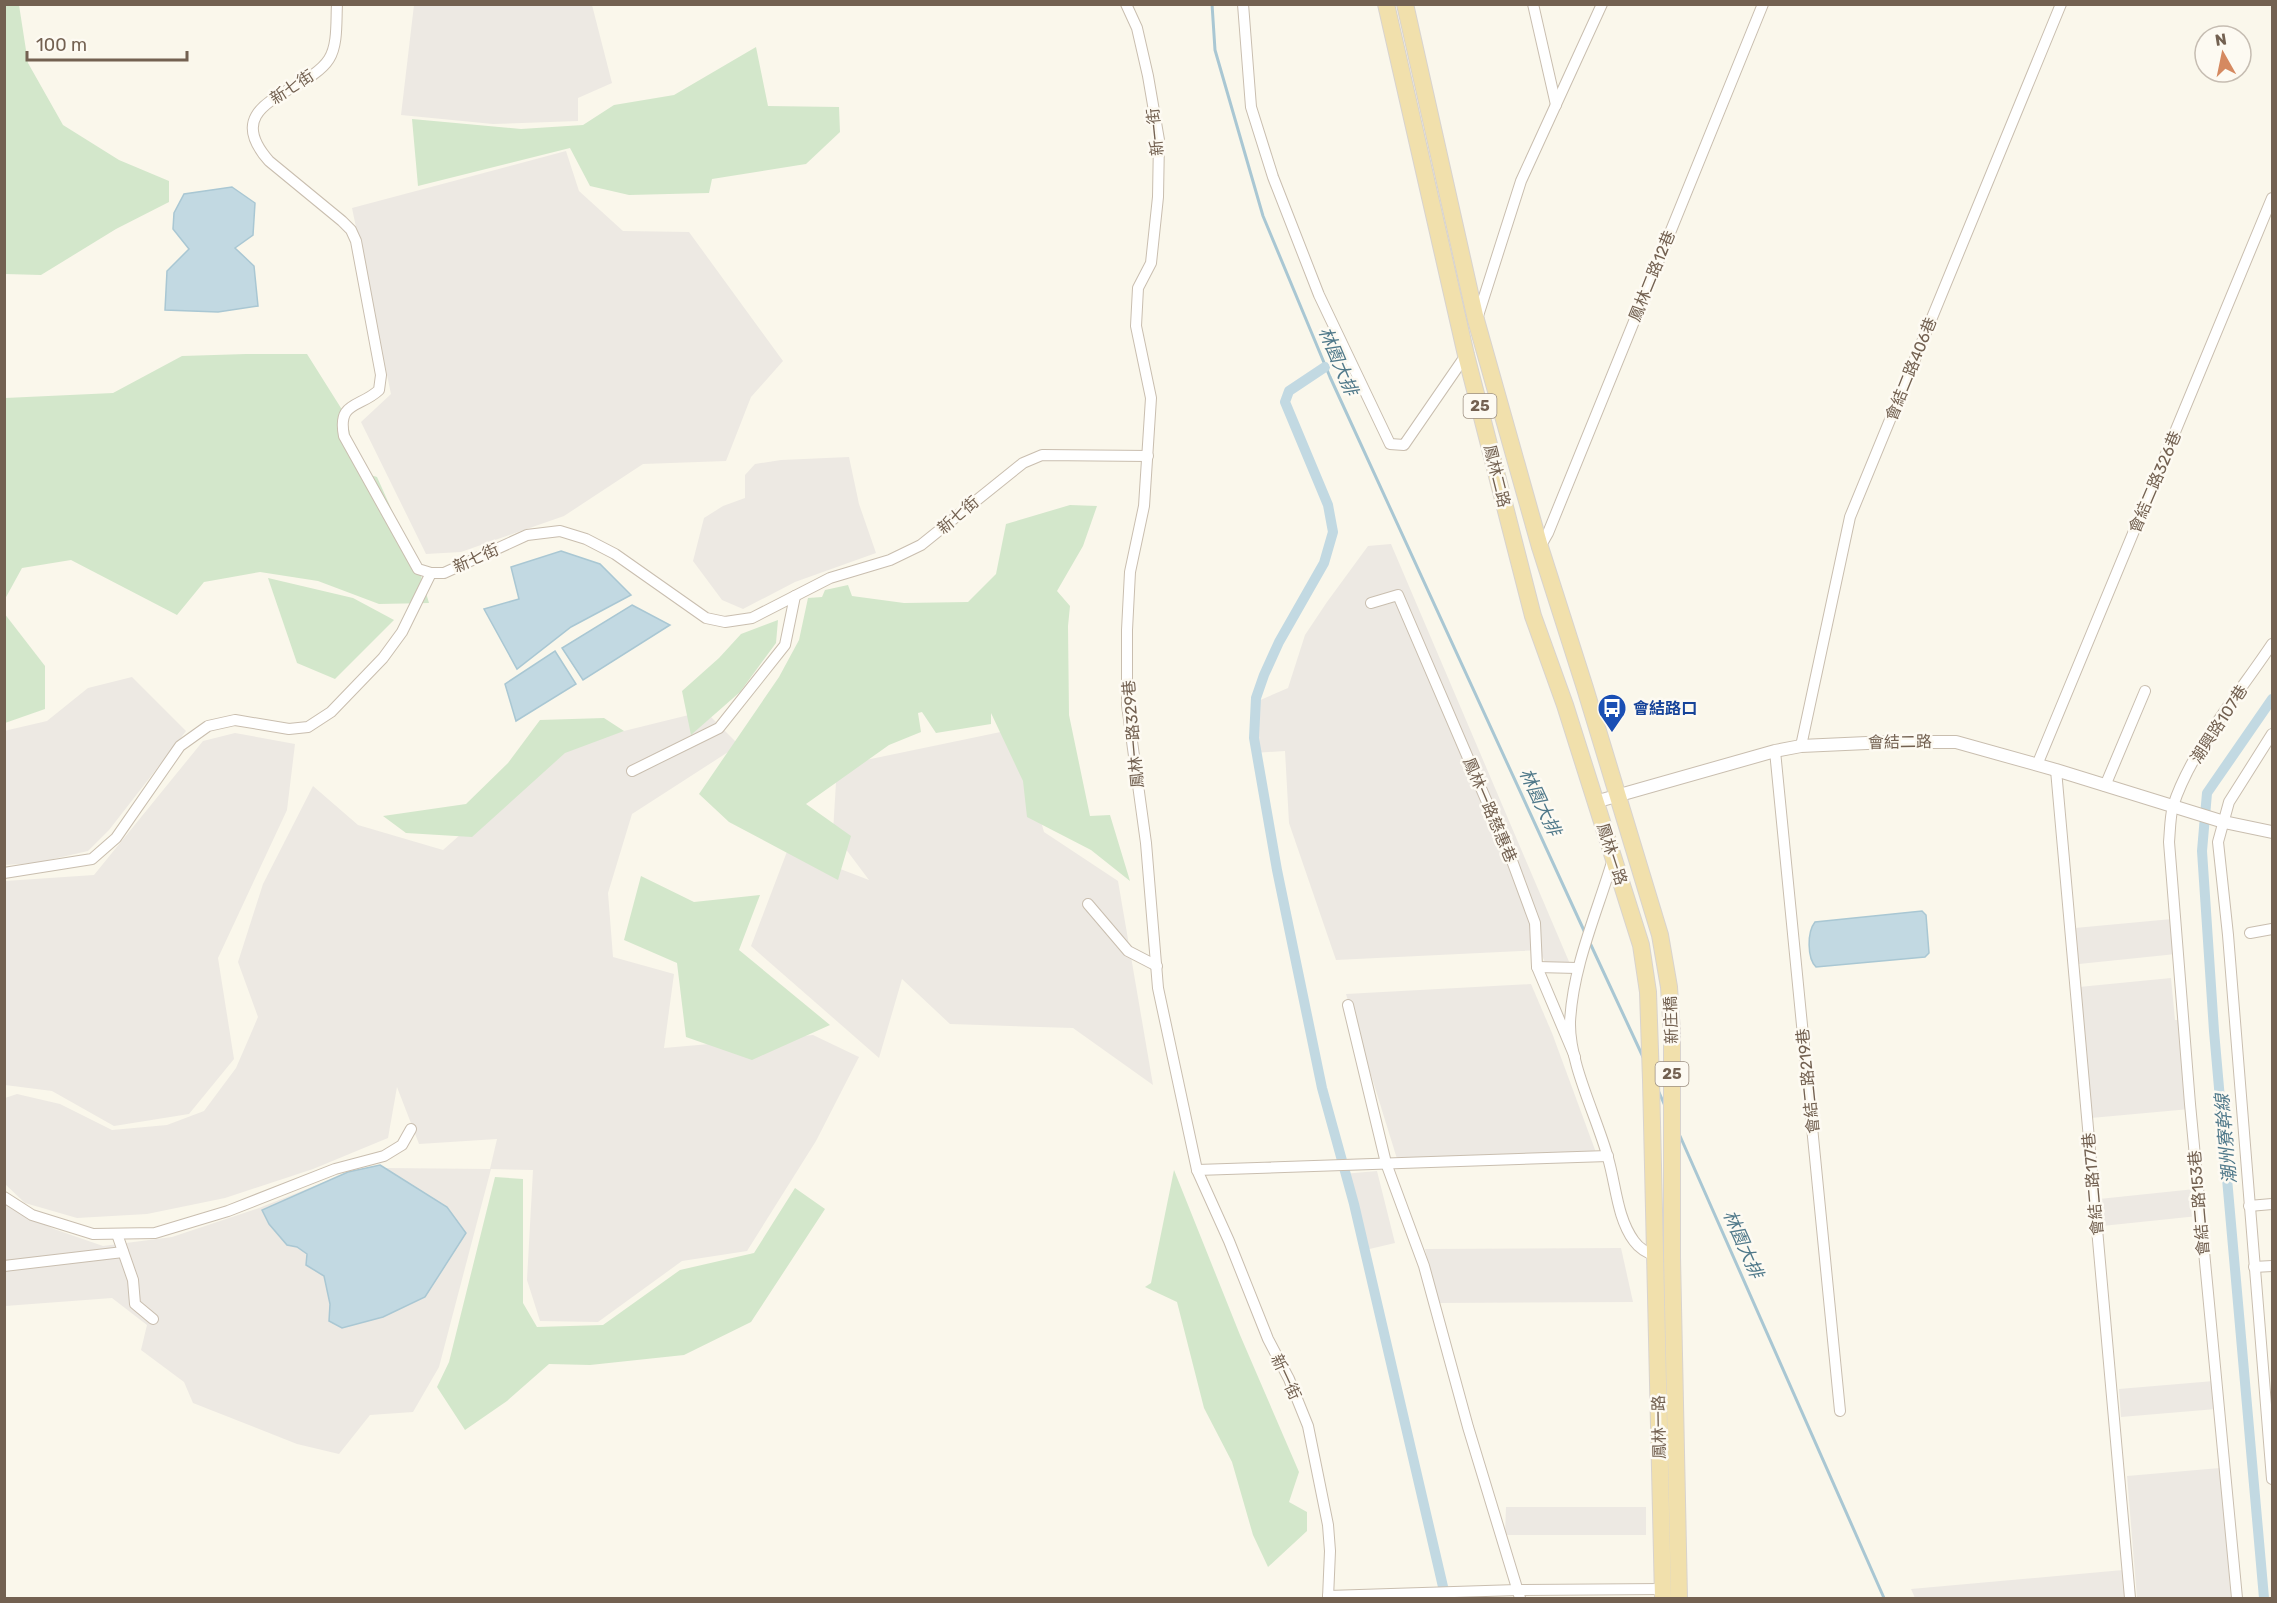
<svg xmlns="http://www.w3.org/2000/svg" width="2277" height="1603" font-family="Rubik,'Noto Sans TC',sans-serif">
	<style>
		.industrial { fill: #ede9e3 }
		.green { fill: #d3e7cb }
		.water { fill: #c2d9e2; stroke: #a9c7d3; stroke-width: 1.5 }
		.lines { fill: none; stroke-linecap: round; stroke-linejoin: round }
		.stream { stroke: #a9c7d3; stroke-width: 3 }
		.canal { stroke: #c2d9e2; stroke-width: 10 }
		.minor-casing { stroke: #c9beaf; stroke-width: 12 }
		.tertiary-casing { stroke: #c9beaf; stroke-width: 14 }
		.primary-casing { stroke: #d8d3ce; stroke-width: 18 }
		.minor { stroke: #fff; stroke-width: 10 }
		.tertiary { stroke: #fff; stroke-width: 12 }
		.primary { stroke: #f1e0ac; stroke-width: 16 }
		.labels { text-anchor: middle; dominant-baseline: central; stroke-width: 5; stroke-linejoin: round; paint-order: stroke }
		.shield { fill: #fdfaf2; stroke: #9c8f81; stroke-width: 1.5 }
		.shield-label { font-size: 15px; font-weight: bold; fill: #736151 }
		.street-label { font-size: 16px; fill: #736151; stroke: #fdfaf2 }
		.transit-label { font-size: 16px; font-weight: bold; fill: #164399; stroke: #fdfaf2; text-anchor: start }
		.water-label { font-size: 18px; font-style: italic; fill: #50798a; stroke: #fdfaf2 }
	</style>
	<rect width="100%" height="100%" fill="#faf7eb"/>
	<g class="industrial">
		<polygon points="414,5 592,5 612,83 578,98 578,121 493,124 401,115"/>
		<polygon points="566,151 579,191 623,231 689,232 783,361 751,397 726,461 643,464 564,516 461,552 426,554 361,422 391,394 352,208"/>
		<polygon points="849,457 859,504 876,553 795,582 743,609 722,600 693,561 704,518 723,506 745,498 745,475 755,464 781,460"/>
		<polygon points="1391,544 1570,964 1548,968 1539,950 1336,960 1289,823 1285,751 1254,753 1251,704 1288,688 1305,635 1327,602 1368,546"/>
		<polygon points="132,677 186,731 109,830 88,851 36,863 5,865 4,731 47,721 88,688"/>
		<polygon points="705,711 739,745 632,814 608,893 613,957 674,974 664,1048 813,1035 859,1057 816,1141 747,1251 682,1261 598,1322 540,1321 527,1280 533,1170 491,1169 439,1367 413,1412 370,1415 339,1454 297,1444 193,1403 184,1382 141,1350 147,1325 112,1298 5,1306 5,1204 54,1229 103,1246 172,1237 259,1208 337,1177 386,1168 490,1169 497,1139 419,1144 397,1087 388,1138 313,1169 225,1198 147,1214 77,1218 25,1203 5,1184 5,1098 17,1094 60,1104 112,1130 167,1125 204,1111 236,1068 258,1017 238,962 263,884 313,786 358,825 443,850 559,747"/>
		<polygon points="1015,729 1044,832 1118,881 1153,1085 1073,1028 950,1024 902,979 879,1058 751,946 788,849 869,880 833,832 837,766"/>
		<polygon points="235,733 295,744 287,810 218,958 234,1059 189,1114 114,1126 52,1091 5,1085 5,881 94,875 203,741"/>
		<polygon points="2172,919 2176,954 2079,964 2075,928"/>
		<polygon points="2171,978 2175,1020 2182,1020 2190,1109 2091,1118 2079,987"/>
		<polygon points="1531,984 1552,1033 1598,1158 1398,1162 1346,994"/>
		<polygon points="1377,1171 1395,1243 1361,1251 1343,1174"/>
		<polygon points="2195,1189 2198,1216 2102,1226 2099,1199"/>
		<polygon points="1621,1248 1633,1302 1437,1303 1425,1249"/>
		<polygon points="2214,1381 2216,1409 2121,1417 2119,1389"/>
		<polygon points="2220,1468 2231,1598 2137,1598 2127,1476"/>
		<polygon points="1506,1507 1646,1507 1646,1535 1505,1535"/>
		<polygon points="2123,1570 2125,1598 1915,1598 1911,1589"/>
	</g>
	<g class="green">
		<polygon points="5,4 19,5 28,63 63,125 119,160 169,181 169,202 116,229 41,275 5,274"/>
		<polygon points="756,47 768,106 839,107 840,132 806,164 712,179 709,193 629,195 590,186 570,148 418,186 412,119 521,129 583,125 614,105 674,95"/>
		<polygon points="246,354 307,354 346,416 358,471 377,477 399,526 413,549 429,603 379,604 318,581 260,572 204,582 177,615 71,560 22,568 5,599 5,398 113,393 182,356"/>
		<polygon points="1070,505 1097,506 1083,546 1057,591 1070,606 1068,626 1069,715 1090,816 1110,815 1130,881 1091,850 1027,817 1023,781 991,713 991,724 936,733 922,712 918,713 921,732 889,745 806,804 851,836 838,880 729,822 699,794 779,677 799,640 808,598 822,597 825,590 848,585 852,596 904,603 968,602 996,574 1006,524"/>
		<polygon points="268,578 353,598 394,620 335,679 297,663"/>
		<polygon points="4,613 45,666 45,709 5,723"/>
		<polygon points="778,620 776,643 740,692 691,735 682,691 719,658 741,634"/>
		<polygon points="604,718 624,731 565,753 472,837 406,833 383,816 466,804 508,763 540,720"/>
		<polygon points="641,876 694,902 760,895 739,950 830,1025 752,1060 686,1037 677,963 624,940"/>
		<polygon points="1174,1170 1240,1335 1299,1472 1289,1502 1307,1512 1307,1531 1268,1567 1253,1535 1232,1462 1204,1408 1177,1302 1145,1287 1151,1283"/>
		<polygon points="495,1177 523,1179 523,1303 537,1327 603,1325 680,1270 754,1253 795,1188 825,1209 751,1322 684,1355 590,1365 549,1364 507,1401 465,1430 437,1387 449,1362"/>
	</g>
	<g class="water">
		<polygon points="232,187 255,203 253,235 235,248 254,266 258,306 218,312 165,310 167,271 189,249 173,229 174,213 184,194"/>
		<polygon points="561,551 600,564 631,595 571,627 517,669 484,609 519,599 511,567"/>
		<polygon points="632,605 670,625 583,680 562,648"/>
		<polygon points="555,651 576,684 516,721 505,684"/>
		<path d="M 1922,911 L 1926,915 L 1929,953 L 1925,957 L 1816,967 C 1807,958 1807,932 1815,922 Z"/>
		<polygon points="380,1165 447,1207 466,1233 425,1297 383,1317 342,1328 329,1321 330,1304 324,1276 306,1265 307,1254 297,1247 287,1245 269,1224 262,1210 348,1172"/>
	</g>
	<g class="lines">
		<g class="stream">
			<polyline points="1212,4 1215,50 1263,216 1330,377 1586,935"/>
			<polyline points="1590,943 1643,1057"/>
			<polyline points="1658,1090 1665,1106"/>
			<polyline points="1680,1136 1884,1598"/>
		</g>
		<g class="canal">
			<polyline points="1325,367 1289,391 1285,402 1328,505 1333,532 1324,563 1279,642 1264,675 1256,698 1254,738 1277,870 1322,1088 1354,1204 1444,1591"/>
			<polyline points="2264,1598 2214,1031 2202,851 2207,793 2272,699"/>
		</g>
		<g class="minor-casing">
			<g id="minor">
				<path d="M 337,4 C 336,21 338,45 329,59 C 307,94 216,101 269,161 L 342,221 L 351,230 L 356,241 L 381,375 L 379,390 C 360,408 337,401 344,436 L 418,569 L 431,573 L 444,573 L 527,535 L 560,531 L 586,539 L 615,554 L 706,618 L 725,622 L 752,618 L 830,578 L 890,560 L 921,545 L 1023,463 L 1042,455 L 1148,456"/>
				<polyline points="1126,4 1137,28 1148,76 1159,140 1158,197 1151,263 1138,288 1136,326 1151,398 1144,506 1130,572 1127,630 1127,705 1146,843 1158,988 1197,1170 1229,1241 1268,1339 1289,1379 1308,1426 1328,1525 1330,1551 1328,1598"/>
				<polyline points="1243,4 1251,107 1273,177 1319,295 1390,444 1404,445 1466,355"/>
				<polyline points="1533,4 1556,105"/>
				<polyline points="1477,319 1521,181 1602,4"/>
				<polyline points="1540,547 1548,533 1763,4"/>
				<polyline points="1371,603 1398,595 1511,858 1535,923 1537,967 1575,1057"/>
				<polyline points="2272,734 2229,802 2218,842 2228,935 2272,1479"/>
				<polyline points="1801,746 1850,517 2061,4"/>
				<polyline points="1775,751 1840,1411"/>
				<polyline points="2037,765 2272,198"/>
				<polyline points="2056,770 2130,1598"/>
				<polyline points="632,771 719,728 785,645 795,596"/>
				<polyline points="2105,786 2145,691"/>
				<path d="M 1613,859 C 1597,913 1573,965 1570,1022 C 1569,1064 1597,1117 1608,1158 C 1616,1185 1617,1218 1634,1241 C 1639,1248 1647,1253 1656,1256"/>
				<polyline points="4,873 92,859 116,838 180,746 208,726 235,720 289,729 308,727 331,712 383,658 402,632 431,573"/>
				<polyline points="1088,904 1128,951 1157,966"/>
				<polyline points="2250,933 2272,929"/>
				<polyline points="1537,967 1577,968"/>
				<polyline points="1348,1005 1386,1163 1424,1266 1468,1427 1520,1598"/>
				<polyline points="1197,1170 1608,1156"/>
				<polyline points="4,1197 32,1215 93,1234 155,1233 228,1211 335,1169 384,1156 402,1145 411,1129"/>
				<polyline points="2249,1206 2272,1204"/>
				<polyline points="117,1234 133,1280 135,1304 153,1319"/>
				<polyline points="4,1266 123,1252"/>
				<polyline points="2254,1267 2272,1266"/>
				<polyline points="1328,1596 1517,1590 1663,1589"/>
				<path d="M 2237,1598 L 2190,1104 L 2169,842 C 2170,831 2170,817 2173,806 C 2191,750 2240,692 2272,644"/>
			</g>
		</g>
		<g class="tertiary-casing">
			<polyline id="tertiary" points="1595,802 1775,751 1801,746 1889,742 1956,742 2056,770 2224,822 2272,832"/>
		</g>
		<g class="primary-casing">
			<g id="primary">
				<polyline points="1386,4 1466,355 1533,616 1565,705 1641,945 1648,992 1651,1080 1663,1598"/>
				<polyline points="1405,4 1476,320 1540,547 1585,688 1660,935 1669,987 1672,1034 1672,1257 1679,1598"/>
			</g>
		</g>
		<use href="#minor" class="minor"/>
		<use href="#tertiary" class="tertiary"/>
		<use href="#primary" class="primary"/>
	</g>
	<defs>
		<g id="bus-pin" transform="scale(1.5)"><path d="M0 17L-7.5 6A9.5 9.5 0 1 1 7.5 6Z" fill="#1a4fb4" stroke="#fdfaf2"/><path d="M-5-6H5V4H4V6H2V4H-2V6H-4V4H-5ZM-3.5-4V0h7V-4ZM-3.5 1.2v1.5H-2V1.2ZM2 1.2v1.5H3.5V1.2Z" fill="#fff"/></g>
	</defs>
	<g fill-rule="evenodd">
		<use href="#bus-pin" x="1612" y="708"/>
	</g>
	<g class="labels">
		<g class="shield">
			<rect x="1463.5" y="394" width="33" height="24" rx="4.5"/>
			<rect x="1655.5" y="1062" width="33" height="24" rx="4.5"/>
		</g>
		<g class="shield-label">
			<text x="1480" y="406">25</text>
			<text x="1672" y="1074">25</text>
		</g>
		<g class="street-label">
			<text transform="translate(292 87) rotate(-33)">新七街</text>
			<text transform="translate(1155 132) rotate(-96)">新一街</text>
			<text transform="translate(1652 276) rotate(-68)">鳳林二路12巷</text>
			<text transform="translate(1911 369) rotate(-68)">會結二路406巷</text>
			<text transform="translate(1497 476) rotate(76)">鳳林二路</text>
			<text transform="translate(2155 482) rotate(-67)">會結二路326巷</text>
			<text transform="translate(958 515) rotate(-40)">新七街</text>
			<text transform="translate(476 558) rotate(-24)">新七街</text>
			<text transform="translate(2219 724) rotate(-57)">潮興路107巷</text>
			<text transform="translate(1133 734) rotate(-95)">鳳林一路329巷</text>
			<text transform="translate(1900 742) rotate(-1)">會結二路</text>
			<text transform="translate(1490 810) rotate(67)">鳳林一路慈惠巷</text>
			<text transform="translate(1612 854) rotate(72)">鳳林一路</text>
			<text transform="translate(1671 1020) rotate(-92)">新庄橋</text>
			<text transform="translate(1808 1081) rotate(-96)">會結二路219巷</text>
			<text transform="translate(2093 1184) rotate(-95)">會結二路177巷</text>
			<text transform="translate(2199 1203) rotate(-95)">會結二路153巷</text>
			<text transform="translate(1286 1377) rotate(65)">新一街</text>
			<text transform="translate(1659 1427) rotate(-91)">鳳林一路</text>
		</g>
		<g class="transit-label">
			<text x="1633" y="708">會結路口</text>
		</g>
		<g class="water-label">
			<text transform="translate(1338 361) rotate(67)">林園大排</text>
			<text transform="translate(1540 802) rotate(65)">林園大排</text>
			<text transform="translate(2226 1139) rotate(-95)">潮州寮幹線</text>
			<text transform="translate(1743 1244) rotate(66)">林園大排</text>
		</g>
	</g>
	<rect width="2277" height="1603" fill="none" stroke="#736151" stroke-width="12"/>
	<g transform="translate(2223 54) rotate(351)"><circle r="28" fill="#fdfaf2" stroke="#c6bdb2" stroke-width="1.5"/>
	<path d="M0-4.5L10 22L0 15L-10 22Z" fill="#d58960"/>
	<text y="-9" font-size="16" font-weight="bold" text-anchor="middle" fill="#736151">N</text>
	</g>
	<path d="M27 51v9h160v-9" fill="none" stroke="#736151" stroke-width="3"/>
	<text x="36" y="51" font-size="18" fill="#736151" stroke="#fdfaf2" stroke-width="4.5" paint-order="stroke">100 m</text>
</svg>
